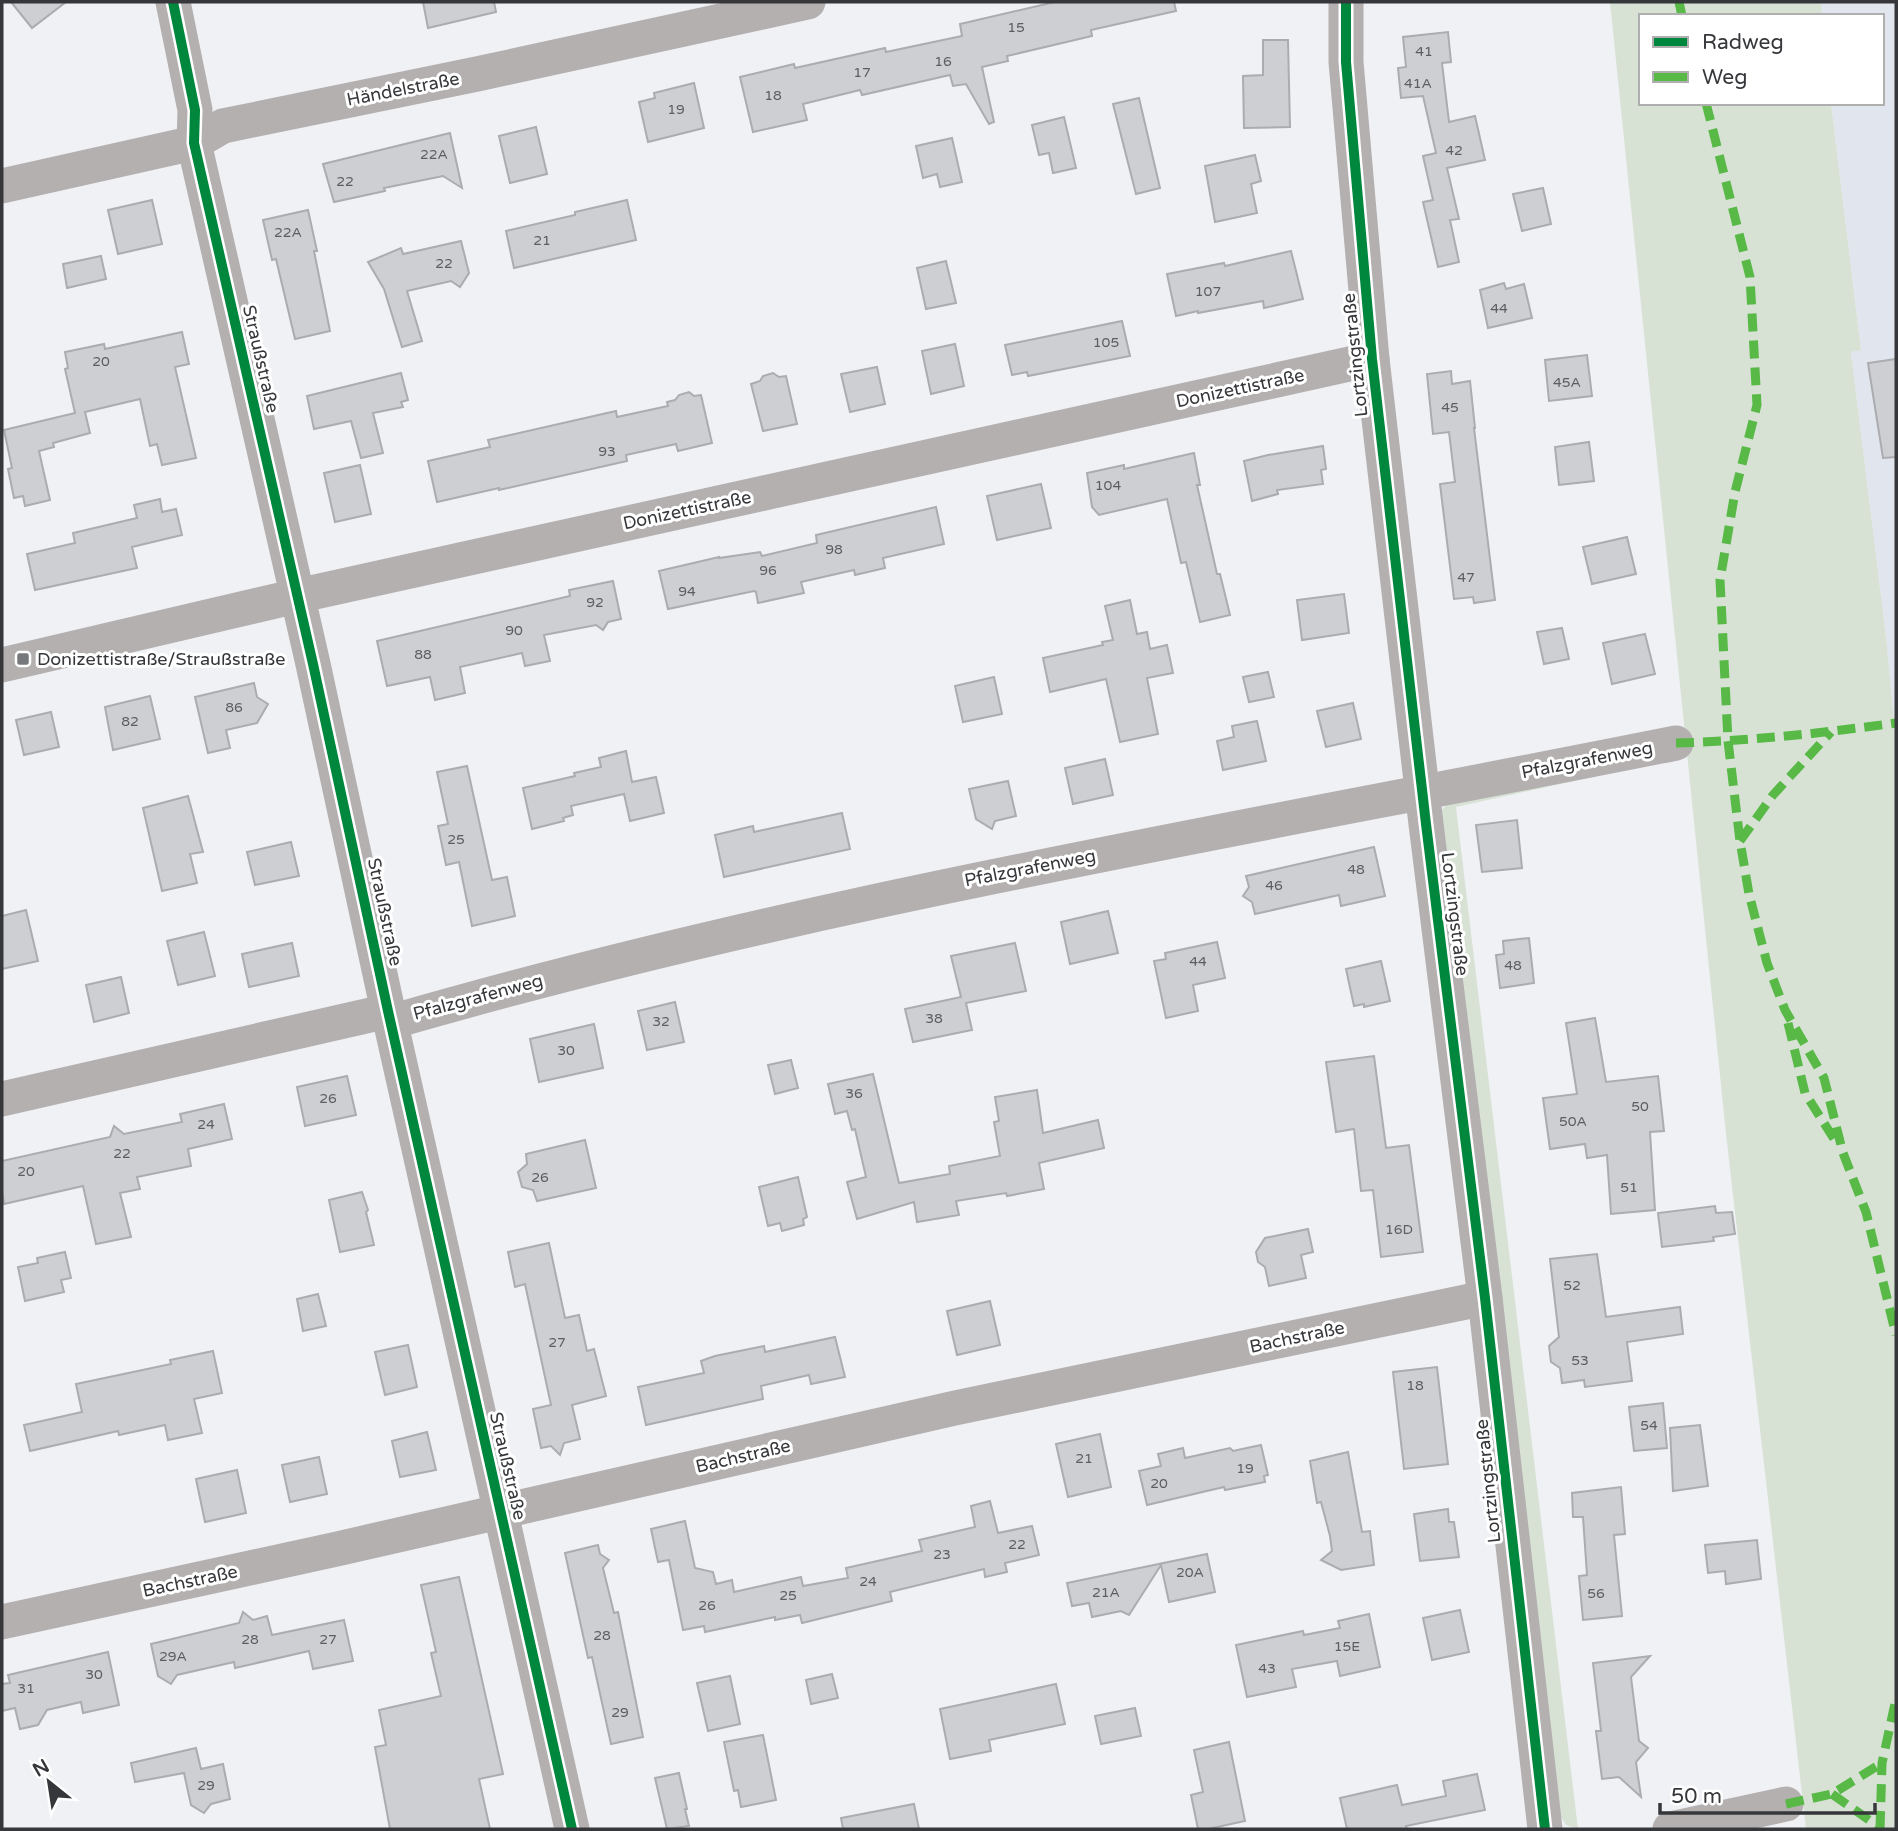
<svg xmlns="http://www.w3.org/2000/svg" width="1898" height="1831" font-family="'Varela Round',sans-serif">
	<style>
		.built { fill: #e1e5ee }
		.green { fill: #d7e2d5 }
		.building { fill: #cecfd2; stroke: #abacaf; stroke-width: 2 }
		.lines { fill: none; stroke-linecap: round; stroke-linejoin: round }
		.minor { stroke: #b4b0b0; stroke-width: 35 }
		.quiet { stroke: #58b947; stroke-width: 9; stroke-dasharray: 18 9; stroke-linecap: butt }
		.cycleway-casing { stroke: #fff; stroke-width: 15 }
		.cycleway { stroke: #00873e; stroke-width: 10 }
		.poi-dot { fill: #77787b; stroke: #fff; stroke-width: 2.5 }
		.labels { text-anchor: middle; dominant-baseline: central; stroke-width: 6; stroke-linejoin: round; paint-order: stroke }
		.number-label { font-size: 14px; fill: #5c5d60 }
		.street-label { font-size: 18px; fill: #36373a; stroke: #fff }
		.poi-label { font-size: 18px; fill: #36373a; stroke: #fff; text-anchor: start }
	</style>
	<rect width="100%" height="100%" fill="#f0f1f5"/>
	<polygon class="built" points="1821,2 1896,2 1896,742 1886,637 1851,352 1861,349 1831,103 1882,103 1882,16 1822,16"/>
	<g class="green">
		<polygon points="1610,2 1821,2 1822,16 1641,16 1641,103 1831,103 1861,350 1851,352 1886,637 1896,742 1896,1829 1806,1829 1726,1134"/>
		<polygon points="1679,758 1456,807 1578,1829 1566,1825 1561,1817 1440,812 1448,803"/>
	</g>
	<g class="building">
		<polygon points="11,2 66,2 32,28"/>
		<polygon points="423,2 494,2 496,12 428,28"/>
		<polygon points="1055,2 1174,2 1176,11 1091,30 1092,36 1007,56 1008,61 982,67 994,122 989,124 966,84 953,86 950,75 862,95 860,90 803,104 807,120 753,132 740,77 794,64 795,68 885,48 886,52 962,36 960,24"/>
		<polygon points="1448,32 1451,62 1442,63 1449,122 1475,116 1485,160 1447,168 1459,219 1450,220 1459,262 1438,267 1423,202 1433,200 1423,156 1436,153 1423,96 1401,98 1398,68 1406,67 1403,37"/>
		<polygon points="1263,40 1288,40 1290,127 1244,128 1243,76 1263,75"/>
		<polygon points="694,83 704,128 648,142 639,102 655,98 654,93"/>
		<polygon points="1139,98 1160,188 1136,194 1113,104"/>
		<polygon points="1064,117 1076,168 1053,173 1049,153 1039,155 1032,125"/>
		<polygon points="536,127 547,174 510,183 499,136"/>
		<polygon points="450,133 462,188 443,176 384,188 385,191 334,202 323,164"/>
		<polygon points="952,138 962,182 940,187 937,174 923,178 916,146"/>
		<polygon points="1255,155 1261,181 1251,184 1257,213 1215,222 1205,166"/>
		<polygon points="1543,188 1551,224 1522,231 1513,194"/>
		<polygon points="152,200 162,244 118,254 108,210"/>
		<polygon points="627,200 636,240 514,268 506,231 575,215 575,212"/>
		<polygon points="308,210 317,251 314,251 330,331 295,339 276,259 272,260 263,220"/>
		<polygon points="461,241 469,273 460,287 451,281 407,291 422,341 402,347 384,289 368,262 401,248 403,254"/>
		<polygon points="1291,251 1303,299 1264,308 1263,301 1198,313 1198,311 1176,316 1167,274 1224,263 1225,266"/>
		<polygon points="101,256 106,279 67,288 63,264"/>
		<polygon points="946,261 956,303 926,309 917,268"/>
		<polygon points="1504,283 1506,289 1524,284 1532,318 1488,328 1480,290"/>
		<polygon points="1122,321 1130,356 1028,376 1027,372 1012,375 1005,345"/>
		<polygon points="182,332 189,364 175,367 196,458 162,465 157,444 150,446 140,399 85,412 90,433 53,443 54,447 39,451 50,500 25,506 23,496 14,498 8,469 12,468 4,430 75,413 65,369 68,368 65,352 104,344 105,349"/>
		<polygon points="955,344 964,386 931,394 922,351"/>
		<polygon points="1587,355 1592,396 1549,401 1545,360"/>
		<polygon points="1896,359 1896,457 1883,458 1868,363"/>
		<polygon points="877,367 885,404 850,412 841,374"/>
		<polygon points="1451,371 1452,384 1470,381 1475,428 1474,428 1495,600 1474,603 1473,597 1454,599 1440,484 1455,482 1449,432 1433,434 1427,374"/>
		<polygon points="401,373 408,400 401,402 403,407 373,413 383,453 361,458 351,421 314,429 307,396"/>
		<polygon points="773,373 779,377 786,376 797,424 763,431 751,384 760,381 763,376"/>
		<polygon points="689,392 694,396 701,395 712,443 678,451 676,444 626,455 627,461 499,490 499,488 437,502 428,461 490,447 488,440 616,411 617,417 668,406 667,402 675,400 679,395"/>
		<polygon points="1589,442 1594,481 1559,485 1555,447"/>
		<polygon points="1323,446 1326,469 1321,470 1323,484 1277,490 1278,494 1252,501 1244,461 1268,455"/>
		<polygon points="1194,453 1200,485 1197,485 1217,574 1220,574 1230,615 1200,622 1186,562 1181,563 1167,499 1099,515 1092,507 1087,473 1124,465 1124,469"/>
		<polygon points="360,465 371,514 335,522 324,473"/>
		<polygon points="1041,484 1051,528 997,540 987,496"/>
		<polygon points="160,499 162,512 176,509 182,535 132,547 137,568 35,590 27,554 75,543 73,533 137,518 134,505"/>
		<polygon points="936,507 944,544 883,558 885,568 855,575 854,570 801,582 804,593 758,603 756,592 754,591 668,609 659,571 719,557 719,558 760,552 762,556 817,543 816,535"/>
		<polygon points="1627,537 1636,574 1592,584 1583,547"/>
		<polygon points="613,581 621,619 608,622 603,630 596,625 544,635 550,661 525,666 522,653 460,667 465,693 435,700 430,677 387,686 377,641 570,596 569,590"/>
		<polygon points="1344,594 1349,633 1302,640 1297,600"/>
		<polygon points="1130,600 1137,634 1147,632 1150,649 1167,645 1173,673 1147,678 1158,734 1120,742 1106,679 1050,692 1043,658 1103,645 1102,642 1113,640 1105,606"/>
		<polygon points="1562,628 1569,659 1544,664 1537,632"/>
		<polygon points="1645,634 1655,674 1612,684 1603,643"/>
		<polygon points="1268,672 1274,697 1249,702 1243,677"/>
		<polygon points="994,677 1002,714 963,722 955,686"/>
		<polygon points="254,683 257,697 268,704 257,723 226,730 230,748 208,753 195,697"/>
		<polygon points="150,696 160,739 113,750 105,707"/>
		<polygon points="1353,703 1361,739 1326,747 1317,711"/>
		<polygon points="51,712 59,747 24,755 16,720"/>
		<polygon points="1257,721 1266,761 1223,770 1217,741 1234,737 1232,726"/>
		<polygon points="626,751 632,782 656,777 664,813 630,821 624,794 571,806 573,815 563,818 564,821 532,829 523,788 575,776 574,773 601,767 599,758"/>
		<polygon points="1105,759 1113,795 1073,804 1065,768"/>
		<polygon points="467,766 492,880 507,877 515,916 472,926 459,862 446,865 438,826 448,824 437,772"/>
		<polygon points="1008,781 1016,816 995,821 992,829 976,819 969,789"/>
		<polygon points="188,796 203,852 190,854 197,883 162,891 143,808"/>
		<polygon points="842,813 850,849 724,877 715,835 753,826 754,832"/>
		<polygon points="1517,820 1522,868 1482,872 1476,825"/>
		<polygon points="291,842 299,876 255,885 247,852"/>
		<polygon points="1374,847 1385,896 1341,906 1339,895 1255,914 1252,902 1243,896 1249,887 1246,876"/>
		<polygon points="26,910 38,961 2,969 2,916"/>
		<polygon points="1108,911 1118,953 1070,964 1061,922"/>
		<polygon points="204,932 215,976 178,985 167,941"/>
		<polygon points="1529,938 1534,983 1500,988 1496,955 1504,954 1503,941"/>
		<polygon points="1217,942 1225,978 1193,985 1198,1011 1166,1018 1154,961 1166,959 1165,953"/>
		<polygon points="292,943 299,976 249,987 242,954"/>
		<polygon points="1015,943 1026,991 966,1003 972,1030 913,1042 905,1009 961,997 951,956"/>
		<polygon points="1381,961 1390,1001 1364,1007 1364,1004 1354,1006 1346,969"/>
		<polygon points="121,977 129,1013 94,1022 86,985"/>
		<polygon points="675,1002 684,1042 647,1050 638,1011"/>
		<polygon points="1595,1018 1606,1082 1658,1076 1664,1131 1650,1132 1655,1210 1611,1214 1607,1155 1587,1158 1585,1144 1550,1149 1543,1098 1577,1094 1566,1023"/>
		<polygon points="594,1024 603,1068 539,1082 530,1039"/>
		<polygon points="1374,1056 1386,1148 1409,1145 1423,1252 1381,1257 1373,1190 1361,1191 1354,1129 1336,1132 1326,1062"/>
		<polygon points="791,1060 798,1088 775,1094 768,1065"/>
		<polygon points="873,1074 899,1183 950,1174 949,1166 1000,1156 994,1122 999,1121 995,1097 1037,1090 1043,1133 1098,1120 1104,1148 1039,1163 1044,1189 1007,1196 1006,1193 956,1201 959,1215 917,1222 914,1202 857,1219 847,1182 866,1177 855,1129 852,1130 847,1111 835,1114 828,1084"/>
		<polygon points="347,1076 356,1115 305,1126 297,1087"/>
		<polygon points="224,1104 232,1139 188,1149 191,1166 137,1177 140,1189 120,1193 131,1237 96,1244 83,1186 4,1204 2,1192 2,1161 110,1137 114,1126 124,1134 182,1122 180,1114"/>
		<polygon points="585,1140 596,1188 537,1201 533,1190 522,1187 518,1172 527,1164 526,1154"/>
		<polygon points="798,1177 807,1217 803,1219 804,1225 782,1231 780,1223 768,1226 759,1187"/>
		<polygon points="362,1192 368,1210 366,1212 374,1245 340,1252 329,1200"/>
		<polygon points="1715,1206 1716,1213 1732,1212 1735,1234 1713,1237 1714,1241 1662,1247 1658,1213"/>
		<polygon points="1308,1229 1313,1252 1301,1255 1306,1278 1269,1286 1265,1267 1258,1262 1256,1252 1265,1238"/>
		<polygon points="549,1243 565,1318 579,1315 587,1351 594,1349 606,1396 572,1405 580,1439 564,1443 560,1455 551,1446 541,1448 533,1409 551,1405 525,1284 515,1287 508,1252"/>
		<polygon points="65,1252 71,1278 61,1280 64,1292 25,1301 18,1267 38,1263 37,1258"/>
		<polygon points="1597,1254 1606,1317 1680,1307 1683,1334 1627,1342 1632,1381 1585,1387 1584,1380 1562,1383 1560,1368 1551,1362 1549,1346 1559,1337 1550,1259"/>
		<polygon points="318,1294 326,1326 303,1331 297,1299"/>
		<polygon points="990,1301 1000,1345 957,1355 947,1311"/>
		<polygon points="835,1337 845,1377 811,1384 809,1375 761,1386 763,1399 646,1425 638,1387 704,1373 701,1361 715,1356 764,1346 765,1352"/>
		<polygon points="408,1345 417,1387 385,1395 375,1352"/>
		<polygon points="213,1351 222,1393 194,1399 202,1433 168,1440 165,1425 119,1435 118,1431 30,1451 24,1425 82,1412 76,1384 171,1364 170,1360"/>
		<polygon points="1437,1367 1448,1464 1404,1469 1393,1372"/>
		<polygon points="1663,1403 1667,1448 1634,1451 1629,1407"/>
		<polygon points="1700,1425 1708,1486 1673,1491 1670,1428"/>
		<polygon points="427,1432 436,1470 400,1477 392,1441"/>
		<polygon points="1100,1434 1111,1487 1068,1497 1056,1444"/>
		<polygon points="1261,1445 1268,1475 1264,1476 1265,1482 1225,1490 1224,1487 1147,1505 1139,1471 1161,1466 1158,1454 1183,1448 1185,1458 1230,1448 1233,1451"/>
		<polygon points="1348,1452 1362,1532 1370,1531 1374,1565 1341,1570 1321,1560 1332,1551 1330,1536 1321,1502 1317,1503 1310,1461"/>
		<polygon points="319,1457 327,1494 290,1502 282,1465"/>
		<polygon points="237,1470 246,1513 205,1522 196,1479"/>
		<polygon points="1621,1487 1625,1534 1614,1535 1622,1616 1583,1620 1579,1576 1587,1575 1583,1517 1573,1517 1572,1493"/>
		<polygon points="990,1501 998,1533 1032,1526 1039,1555 1005,1563 1007,1572 985,1577 984,1569 890,1592 892,1601 802,1623 800,1615 775,1620 775,1617 705,1632 704,1626 683,1630 669,1560 658,1562 651,1529 685,1521 695,1568 713,1572 716,1584 732,1580 734,1592 801,1577 803,1586 848,1578 846,1568 922,1551 919,1540 975,1527 971,1506"/>
		<polygon points="1448,1509 1449,1522 1454,1522 1459,1557 1420,1561 1414,1514"/>
		<polygon points="1757,1540 1761,1579 1726,1584 1725,1571 1708,1573 1705,1545"/>
		<polygon points="598,1545 600,1554 609,1560 603,1568 614,1613 618,1612 643,1737 611,1744 592,1657 588,1658 565,1553"/>
		<polygon points="1207,1554 1215,1592 1169,1602 1161,1565 1129,1615 1121,1611 1092,1617 1089,1603 1072,1606 1067,1583"/>
		<polygon points="459,1577 503,1774 479,1779 490,1829 390,1829 375,1747 386,1745 379,1710 441,1696 431,1653 436,1652 421,1585"/>
		<polygon points="1460,1610 1469,1652 1432,1660 1423,1618"/>
		<polygon points="243,1612 253,1620 267,1616 272,1635 344,1620 353,1661 313,1669 309,1651 235,1668 234,1662 177,1675 171,1684 158,1676 151,1644 239,1623"/>
		<polygon points="1369,1614 1380,1667 1340,1676 1337,1661 1292,1669 1296,1687 1247,1697 1236,1645 1303,1631 1304,1635 1340,1628 1338,1621"/>
		<polygon points="108,1652 119,1705 83,1713 81,1702 47,1710 38,1725 20,1729 15,1708 2,1711 2,1684 10,1683 8,1675"/>
		<polygon points="1650,1656 1631,1677 1639,1741 1648,1748 1636,1762 1641,1797 1619,1777 1602,1779 1596,1731 1601,1731 1593,1663"/>
		<polygon points="832,1674 838,1698 811,1704 806,1680"/>
		<polygon points="730,1676 740,1724 708,1731 697,1683"/>
		<polygon points="1056,1684 1065,1724 989,1740 991,1751 950,1759 940,1709"/>
		<polygon points="1135,1708 1141,1736 1101,1744 1095,1716"/>
		<polygon points="763,1735 776,1800 741,1807 738,1790 734,1791 724,1742"/>
		<polygon points="1229,1742 1245,1821 1208,1829 1198,1829 1191,1795 1203,1792 1194,1750"/>
		<polygon points="196,1748 201,1769 223,1764 230,1799 211,1804 204,1813 191,1805 184,1773 135,1782 131,1763"/>
		<polygon points="679,1773 687,1809 685,1809 689,1826 667,1829 655,1778"/>
		<polygon points="1477,1774 1485,1810 1406,1826 1407,1829 1347,1829 1340,1798 1397,1785 1402,1805 1446,1796 1443,1781"/>
		<polygon points="914,1804 919,1829 843,1829 841,1818"/>
	</g>
	<g class="lines">
		<g class="minor">
			<polyline points="173,2 195,110 194,143 313,664 388,1011 572,1829"/>
			<polyline points="1346,2 1346,62 1372,359 1426,824 1485,1298 1545,1829"/>
			<polyline points="2,186 194,143 223,126 477,74 808,2"/>
			<polyline points="2,665 297,596 1372,359"/>
			<path d="M 391,1022 C 812,900 1246,829 1676,743"/>
			<polyline points="2,1099 388,1011"/>
			<polyline points="2,1622 337,1549 955,1408 1485,1298"/>
			<polyline points="1670,1829 1786,1804"/>
		</g>
		<g class="quiet">
			<polyline points="1679,2 1682,16"/>
			<polyline points="1706,103 1750,277 1757,405 1735,492 1720,580 1728,741 1740,841 1749,894 1767,963 1785,1010 1824,1078 1843,1153 1866,1212 1896,1335"/>
			<path d="M 1676,743 C 1750,741 1823,733 1896,723"/>
			<polyline points="1740,841 1773,795 1831,732"/>
			<polyline points="1788,1023 1805,1093 1836,1142"/>
			<polyline points="1832,1794 1879,1827"/>
			<polyline points="1786,1804 1832,1794 1882,1763"/>
			<polyline points="1880,1829 1882,1763 1896,1699"/>
		</g>
		<g class="cycleway-casing">
			<g id="cycleway">
				<polyline points="173,2 195,110 194,143 313,664 388,1011 572,1829"/>
				<polyline points="1346,2 1346,62 1372,359 1426,824 1485,1298 1545,1829"/>
			</g>
		</g>
		<use href="#cycleway" class="cycleway"/>
	</g>
	<rect class="poi-dot" x="16" y="652" width="14" height="14" rx="3.5"/>
	<g class="labels">
		<g class="number-label">
			<text x="1016" y="27">15</text>
			<text x="1424" y="51">41</text>
			<text x="943" y="61">16</text>
			<text x="862" y="72">17</text>
			<text x="1418" y="83">41A</text>
			<text x="773" y="95">18</text>
			<text x="676" y="109">19</text>
			<text x="1454" y="150">42</text>
			<text x="434" y="154">22A</text>
			<text x="345" y="181">22</text>
			<text x="288" y="232">22A</text>
			<text x="542" y="240">21</text>
			<text x="444" y="263">22</text>
			<text x="1208" y="291">107</text>
			<text x="1499" y="308">44</text>
			<text x="1106" y="342">105</text>
			<text x="101" y="361">20</text>
			<text x="1567" y="382">45A</text>
			<text x="1450" y="407">45</text>
			<text x="607" y="451">93</text>
			<text x="1108" y="485">104</text>
			<text x="834" y="549">98</text>
			<text x="768" y="570">96</text>
			<text x="1466" y="577">47</text>
			<text x="687" y="591">94</text>
			<text x="595" y="602">92</text>
			<text x="514" y="630">90</text>
			<text x="423" y="654">88</text>
			<text x="234" y="707">86</text>
			<text x="130" y="721">82</text>
			<text x="456" y="839">25</text>
			<text x="1356" y="869">48</text>
			<text x="1274" y="885">46</text>
			<text x="1198" y="961">44</text>
			<text x="1513" y="965">48</text>
			<text x="934" y="1018">38</text>
			<text x="661" y="1021">32</text>
			<text x="566" y="1050">30</text>
			<text x="854" y="1093">36</text>
			<text x="328" y="1098">26</text>
			<text x="1640" y="1106">50</text>
			<text x="1573" y="1121">50A</text>
			<text x="206" y="1124">24</text>
			<text x="122" y="1153">22</text>
			<text x="26" y="1171">20</text>
			<text x="540" y="1177">26</text>
			<text x="1629" y="1187">51</text>
			<text x="1399" y="1229">16D</text>
			<text x="1572" y="1285">52</text>
			<text x="557" y="1342">27</text>
			<text x="1580" y="1360">53</text>
			<text x="1415" y="1385">18</text>
			<text x="1649" y="1425">54</text>
			<text x="1084" y="1458">21</text>
			<text x="1245" y="1468">19</text>
			<text x="1159" y="1483">20</text>
			<text x="1017" y="1544">22</text>
			<text x="942" y="1554">23</text>
			<text x="1190" y="1572">20A</text>
			<text x="868" y="1581">24</text>
			<text x="1106" y="1592">21A</text>
			<text x="1596" y="1593">56</text>
			<text x="788" y="1595">25</text>
			<text x="707" y="1605">26</text>
			<text x="602" y="1635">28</text>
			<text x="250" y="1639">28</text>
			<text x="328" y="1639">27</text>
			<text x="1347" y="1646">15E</text>
			<text x="173" y="1656">29A</text>
			<text x="1267" y="1668">43</text>
			<text x="94" y="1674">30</text>
			<text x="26" y="1688">31</text>
			<text x="620" y="1712">29</text>
			<text x="206" y="1785">29</text>
		</g>
		<g class="street-label">
			<text transform="translate(403 89) rotate(-11)">Händelstraße</text>
			<text transform="translate(1355 355) rotate(-96)">Lortzingstraße</text>
			<text transform="translate(261 359) rotate(77)">Straußstraße</text>
			<text transform="translate(1240 388) rotate(-12)">Donizettistraße</text>
			<text transform="translate(687 510) rotate(-12)">Donizettistraße</text>
			<text transform="translate(1587 760) rotate(-11)">Pfalzgrafenweg</text>
			<text transform="translate(1030 868) rotate(-11)">Pfalzgrafenweg</text>
			<text transform="translate(385 912) rotate(78)">Straußstraße</text>
			<text transform="translate(1455 914) rotate(83)">Lortzingstraße</text>
			<text transform="translate(478 997) rotate(-15)">Pfalzgrafenweg</text>
			<text transform="translate(1297 1337) rotate(-12)">Bachstraße</text>
			<text transform="translate(743 1456) rotate(-13)">Bachstraße</text>
			<text transform="translate(508 1466) rotate(77)">Straußstraße</text>
			<text transform="translate(1488 1481) rotate(-96)">Lortzingstraße</text>
			<text transform="translate(190 1581) rotate(-12)">Bachstraße</text>
		</g>
		<g class="poi-label">
			<text x="37" y="659">Donizettistraße/Straußstraße</text>
		</g>
	</g>
	<rect width="1898" height="1831" fill="none" stroke="#36373a" stroke-width="7"/>
	<rect x="1639" y="14" width="245" height="91" fill="#ffffff" stroke="#afafb0" stroke-width="2"/>
	<rect x="1653" y="37" width="35" height="10" fill="#00873e" stroke="#afafb0" stroke-width="2"/>
	<text x="1702" y="49" font-size="21" fill="#36373a">Radweg</text>
	<rect x="1653" y="72" width="35" height="10" fill="#58b947" stroke="#afafb0" stroke-width="2"/>
	<text x="1702" y="84" font-size="21" fill="#36373a">Weg</text>
	<g transform="translate(49 1782) rotate(330)" stroke="#ffffff" stroke-width="5" paint-order="stroke">
	<path d="M0-5L12 26L0 18L-12 26Z" fill="#36373a"/>
	<text y="-10" font-size="19" font-weight="bold" text-anchor="middle" fill="#36373a">N</text>
	</g>
	<path d="M1660 1803v10h215v-10" fill="none" stroke="#36373a" stroke-width="3.5"/>
	<text x="1671" y="1803" font-size="21" fill="#36373a" stroke="#ffffff" stroke-width="5" paint-order="stroke">50 m</text>
</svg>
